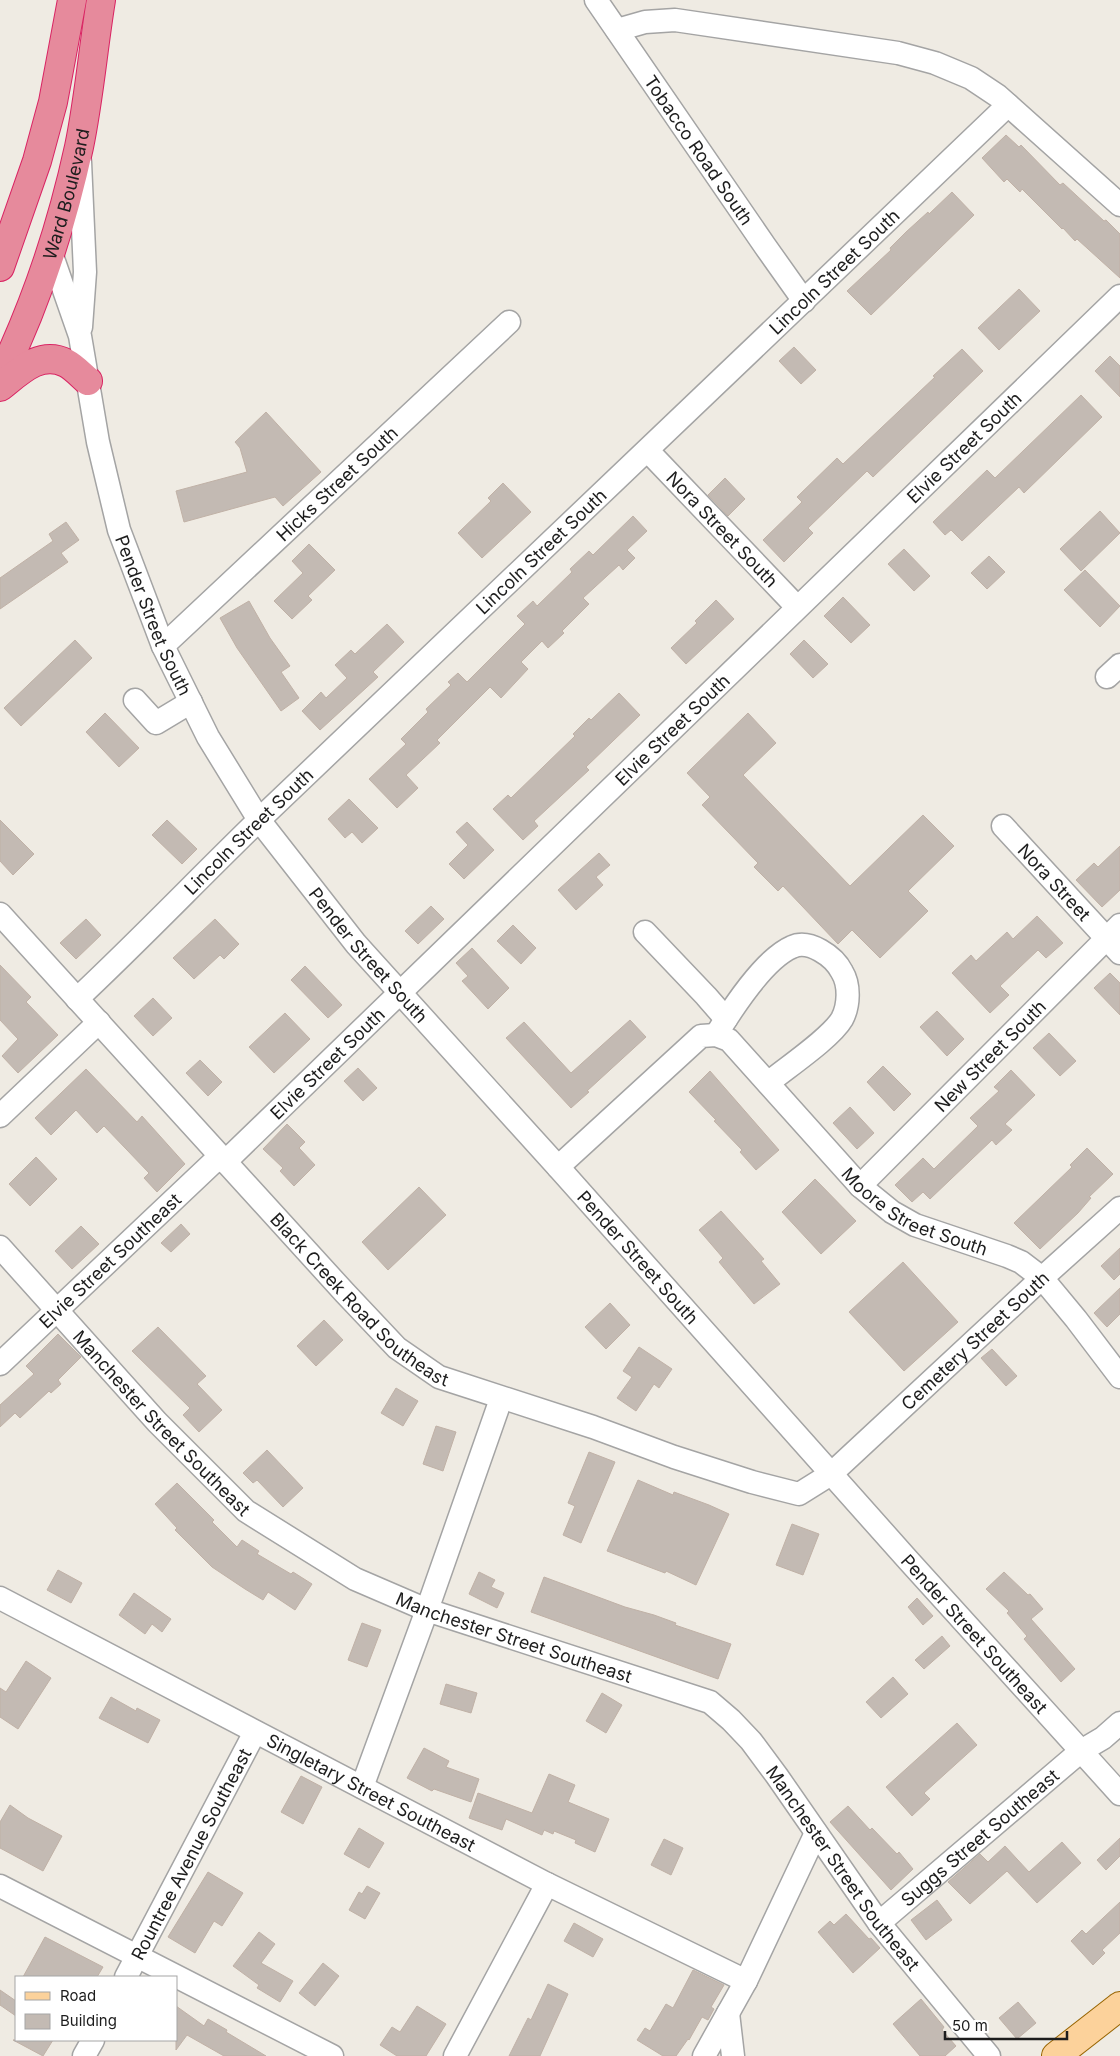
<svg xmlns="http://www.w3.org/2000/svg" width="1120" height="2056" font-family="Inter,sans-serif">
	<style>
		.building { fill: #c3bab3; stroke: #c0b1a6 }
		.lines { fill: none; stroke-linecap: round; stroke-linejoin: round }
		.minor-casing { stroke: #a4a4a4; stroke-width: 25 }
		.major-casing { stroke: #976400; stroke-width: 30 }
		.highway-casing { stroke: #d92463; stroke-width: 30 }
		.minor { stroke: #fff; stroke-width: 22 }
		.major { stroke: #fcd29b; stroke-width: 28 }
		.highway { stroke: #e68a9c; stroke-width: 28 }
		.labels { text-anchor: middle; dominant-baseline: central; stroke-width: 5; stroke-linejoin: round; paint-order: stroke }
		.street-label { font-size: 18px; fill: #1d1d1d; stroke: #fff }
	</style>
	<rect width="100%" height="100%" fill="#efebe3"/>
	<g class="building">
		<polygon points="1006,135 1019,147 1021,145 1060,185 1063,183 1104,221 1106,220 1120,234 1120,278 1077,239 1075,241 1063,228 1062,229 1022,189 1020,192 1007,179 1004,182 982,158"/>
		<polygon points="952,192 974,215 871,315 847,291 891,250 890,248 906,232 928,212 929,214"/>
		<polygon points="1019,289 1040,311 999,350 978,328"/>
		<polygon points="794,347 816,370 801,384 779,361"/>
		<polygon points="962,349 983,371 873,477 867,471 808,528 813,533 784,562 763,540 802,502 797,497 837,458 843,464 935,377 933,376"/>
		<polygon points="1110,356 1120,366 1120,397 1095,371"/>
		<polygon points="1081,395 1102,417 1024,493 1019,487 962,541 951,530 945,535 933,522 987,470 995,478"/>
		<polygon points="266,412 321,472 283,506 275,497 184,522 176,491 247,472 240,448 235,442"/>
		<polygon points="725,478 745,499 728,516 708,495"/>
		<polygon points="503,483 531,512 482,558 458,533 491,501 488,498"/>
		<polygon points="1100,511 1120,533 1081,571 1060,549"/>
		<polygon points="633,516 647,531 627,550 635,558 623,570 619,565 583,598 589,604 562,631 564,633 548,648 542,641 521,662 528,669 501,698 490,687 437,740 440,743 406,775 418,788 397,808 369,779 406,744 401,739 428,712 426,709 451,685 448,682 458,673 467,682 525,624 517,616 533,601 537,606 572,572 570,569 589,551 593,555"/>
		<polygon points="66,522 79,540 61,553 68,562 0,609 0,578 53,541 49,534"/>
		<polygon points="309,544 335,570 308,596 312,600 292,619 274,601 303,573 292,561"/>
		<polygon points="904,549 930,576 914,591 888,564"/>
		<polygon points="989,556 1005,572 987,589 971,573"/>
		<polygon points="1085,570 1120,606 1100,627 1064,590"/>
		<polygon points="843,597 870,625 851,643 824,616"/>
		<polygon points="716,600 734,619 686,664 671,648 697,623 695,621"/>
		<polygon points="249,601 270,638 290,666 281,672 299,698 281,711 237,648 220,618"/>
		<polygon points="387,624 404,642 373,672 378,677 320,730 302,711 321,692 326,698 347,678 335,665 351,650 355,654"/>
		<polygon points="75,640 92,658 21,726 4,708"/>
		<polygon points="804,640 828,664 813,678 790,654"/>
		<polygon points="619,693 640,715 586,767 589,770 534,821 538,826 523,840 493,809 508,795 511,798 575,736 573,734 589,718 591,720"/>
		<polygon points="105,713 139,748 119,767 86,732"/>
		<polygon points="748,713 776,743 743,775 850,886 923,815 954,846 908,891 928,911 880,958 852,930 838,944 783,886 778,891 754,867 758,863 702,805 710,797 687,773"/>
		<polygon points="349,799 378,828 362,843 352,832 345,838 328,819"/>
		<polygon points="0,820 34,854 13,875 0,861"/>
		<polygon points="167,820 197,849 182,864 152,835"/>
		<polygon points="467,822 494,850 464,879 449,864 468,845 456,832"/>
		<polygon points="1120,846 1120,890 1102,907 1076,880 1094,863 1098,867"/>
		<polygon points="599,853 610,865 596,877 603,885 576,910 558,890"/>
		<polygon points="431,906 444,919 418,944 405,931"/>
		<polygon points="1037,916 1063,943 1046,958 1038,950 1000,986 1009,995 990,1013 952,973 971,955 976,961 1007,932 1013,939"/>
		<polygon points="86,919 101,935 76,959 60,943"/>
		<polygon points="215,919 239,944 224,959 220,955 194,979 173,958"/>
		<polygon points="513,925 536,948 521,964 497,941"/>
		<polygon points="472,948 509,988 488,1009 462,981 468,976 456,963"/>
		<polygon points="0,965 31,997 26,1002 58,1035 18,1073 2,1056 18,1039 0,1020"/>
		<polygon points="305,966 342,1005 328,1018 291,980"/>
		<polygon points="1110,973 1120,983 1120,1015 1094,988"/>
		<polygon points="153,998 172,1018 153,1036 134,1016"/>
		<polygon points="937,1011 964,1039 947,1056 920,1027"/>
		<polygon points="285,1013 310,1039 274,1073 249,1047"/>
		<polygon points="630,1020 646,1037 587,1091 589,1092 571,1108 506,1038 524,1022 571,1073"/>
		<polygon points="1049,1033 1076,1061 1060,1076 1033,1048"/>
		<polygon points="200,1060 222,1082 208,1096 186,1073"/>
		<polygon points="883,1066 911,1094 894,1111 867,1082"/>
		<polygon points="358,1068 377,1088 363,1101 344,1081"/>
		<polygon points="86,1069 137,1122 142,1116 185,1164 157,1192 144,1178 149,1173 104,1126 97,1133 76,1110 51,1135 35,1118"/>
		<polygon points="1011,1070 1035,1095 1005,1124 1012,1130 996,1145 992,1140 930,1199 923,1192 912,1202 895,1185 923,1158 934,1169 978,1126 970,1118 999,1091 994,1087"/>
		<polygon points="710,1071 779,1150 756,1170 740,1152 742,1150 714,1121 716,1120 689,1092"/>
		<polygon points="850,1107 874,1133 857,1149 833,1123"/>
		<polygon points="287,1124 305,1142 299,1148 315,1165 294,1186 280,1171 283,1168 263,1149"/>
		<polygon points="1087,1148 1113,1174 1089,1197 1091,1198 1078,1213 1040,1249 1014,1223 1072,1167 1070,1165"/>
		<polygon points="36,1157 57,1179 30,1206 9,1184"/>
		<polygon points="815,1179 856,1221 821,1254 782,1212"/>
		<polygon points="419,1187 446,1215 388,1270 362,1242"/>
		<polygon points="721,1211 764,1259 761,1261 780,1284 754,1304 719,1262 723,1258 699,1230"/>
		<polygon points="181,1224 190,1234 171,1252 161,1243"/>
		<polygon points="81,1226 99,1244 72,1269 55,1251"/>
		<polygon points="1120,1248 1120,1274 1114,1280 1101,1266"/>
		<polygon points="903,1262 958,1322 904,1371 849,1312"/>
		<polygon points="1120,1288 1120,1314 1107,1327 1094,1313"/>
		<polygon points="610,1303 630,1325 606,1349 585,1327"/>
		<polygon points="324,1320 343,1340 316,1366 297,1346"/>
		<polygon points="158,1327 206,1376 197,1384 222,1410 199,1432 183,1415 190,1408 132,1351"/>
		<polygon points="58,1334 81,1357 58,1380 61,1384 51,1393 49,1391 20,1418 15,1413 0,1427 0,1405 34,1374 26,1366"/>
		<polygon points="639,1347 672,1369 659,1388 654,1384 636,1411 617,1398 632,1377 623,1371"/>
		<polygon points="992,1349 1017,1376 1006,1386 981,1358"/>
		<polygon points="396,1388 418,1401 403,1426 381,1413"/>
		<polygon points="436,1426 456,1432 443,1471 423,1464"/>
		<polygon points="267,1450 303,1488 283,1507 257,1480 253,1483 243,1473"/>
		<polygon points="589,1452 615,1462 581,1543 563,1535 575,1506 568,1503"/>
		<polygon points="638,1480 673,1495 674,1492 709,1505 729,1514 696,1585 666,1571 665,1573 607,1551"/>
		<polygon points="177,1483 214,1520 212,1522 237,1547 242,1540 259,1551 257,1554 291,1574 293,1572 312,1584 295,1610 268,1592 263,1600 245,1589 212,1567 175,1530 177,1528 155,1504"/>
		<polygon points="792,1524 819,1534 803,1575 776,1565"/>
		<polygon points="58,1570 82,1583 71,1603 47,1590"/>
		<polygon points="479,1572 495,1580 491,1587 504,1593 497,1608 469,1594"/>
		<polygon points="1004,1572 1028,1595 1030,1594 1043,1609 1031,1619 1075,1669 1061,1682 1024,1639 1027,1636 1007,1613 1009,1611 986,1589"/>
		<polygon points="544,1577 625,1607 654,1615 676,1623 675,1625 731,1644 718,1679 531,1612"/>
		<polygon points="134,1593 171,1619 162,1632 152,1624 145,1634 119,1615"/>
		<polygon points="917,1598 933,1616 923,1625 908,1607"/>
		<polygon points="362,1623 381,1630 367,1667 348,1660"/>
		<polygon points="942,1636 950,1646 924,1669 915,1660"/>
		<polygon points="26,1661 51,1678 18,1729 0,1717 0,1688 6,1692"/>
		<polygon points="893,1677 908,1694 881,1718 866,1702"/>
		<polygon points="446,1684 477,1693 471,1713 440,1704"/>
		<polygon points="602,1693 622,1705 606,1733 586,1721"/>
		<polygon points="111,1697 136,1711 137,1708 160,1720 148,1743 99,1718"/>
		<polygon points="957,1723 977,1745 924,1793 930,1799 912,1816 886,1787"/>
		<polygon points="424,1748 449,1761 446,1767 479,1779 471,1802 434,1789 432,1791 407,1778"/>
		<polygon points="549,1774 575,1785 568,1802 609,1819 595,1852 575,1843 576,1840 554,1831 553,1834 544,1830 542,1835 506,1819 502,1830 469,1818 478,1793 532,1813"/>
		<polygon points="301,1776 322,1787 303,1824 281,1812"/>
		<polygon points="10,1805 28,1818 62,1836 43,1871 0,1848 0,1822"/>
		<polygon points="848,1806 870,1830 872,1828 897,1854 899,1852 913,1869 891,1890 830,1822"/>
		<polygon points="359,1828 384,1843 369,1868 344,1854"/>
		<polygon points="1120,1838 1120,1856 1106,1870 1097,1860"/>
		<polygon points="664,1839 683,1848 671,1875 651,1865"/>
		<polygon points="1062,1842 1081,1863 1037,1903 1007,1871 970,1904 948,1882 980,1854 988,1862 1005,1846 1029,1872"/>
		<polygon points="208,1872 243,1893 222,1926 214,1921 195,1953 168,1937"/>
		<polygon points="367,1886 380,1893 365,1919 349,1910 359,1892 362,1894"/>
		<polygon points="937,1900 952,1920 926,1940 911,1920"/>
		<polygon points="1120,1902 1120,1933 1102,1950 1105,1953 1093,1965 1071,1941 1082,1930 1086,1934"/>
		<polygon points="846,1914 869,1939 871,1938 880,1948 853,1973 818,1932 830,1921 834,1925"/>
		<polygon points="574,1923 603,1939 593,1957 564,1941"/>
		<polygon points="259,1932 275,1944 261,1963 293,1981 280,2002 257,1988 259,1985 233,1966"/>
		<polygon points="45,1937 103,1967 97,1977 23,1977"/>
		<polygon points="323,1963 339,1976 315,2006 299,1993"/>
		<polygon points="693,1970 724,1985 711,2007 714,2009 708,2020 702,2017 689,2040 688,2039 676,2056 663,2056 637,2040 645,2028 650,2031 666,2004 673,2008"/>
		<polygon points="548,1984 568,1994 540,2056 509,2056 528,2018 531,2020"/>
		<polygon points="0,1990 16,2001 16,2016 0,2005"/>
		<polygon points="921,1999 944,2027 942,2030 956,2046 945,2056 920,2056 893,2024"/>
		<polygon points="1018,2002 1036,2023 1017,2039 999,2018"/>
		<polygon points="176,2006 204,2026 208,2019 227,2030 226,2032 266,2056 224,2056 187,2035 176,2050"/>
		<polygon points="417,2006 446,2024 426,2056 397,2056 380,2045 392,2027 400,2032"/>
		<polygon points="13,2040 53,2040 43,2056"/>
	</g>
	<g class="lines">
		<g class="minor-casing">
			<g id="minor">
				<path id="s1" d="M 596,0 L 765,246 L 804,301"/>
				<polyline points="617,30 645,22 675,20 898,53 935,63 971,78 998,96 1120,205"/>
				<polyline points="80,162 85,272 81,327"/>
				<path id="s2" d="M 50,250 L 80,336 L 98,442 L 119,530 L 163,646 L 208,737 L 259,820 L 356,944 L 558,1167 L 908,1560 L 1120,1794"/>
				<path id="s3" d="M 648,451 L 797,607"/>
				<path id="s4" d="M 163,646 L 509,322"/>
				<polyline points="1107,677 1120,665"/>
				<polyline points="135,700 156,723 191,702"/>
				<path id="s5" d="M 1003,826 L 1120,953"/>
				<path id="s6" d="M 0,914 L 345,1293 L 397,1348 L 439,1377 L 593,1427 L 674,1457 L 752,1482 L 799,1494 L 831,1474 L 1042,1278 L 1120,1208"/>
				<polyline points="645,932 706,996 726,1019"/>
				<path id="s7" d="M 77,999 C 140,940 200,877 262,817 C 510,580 760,343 1008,105"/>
				<path d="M 716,1035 C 732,1009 764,959 792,947 C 809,939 834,956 842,972 C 850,985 849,1006 842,1019 C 831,1038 786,1068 768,1083"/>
				<polyline points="0,1116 99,1022"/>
				<path id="s8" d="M 225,1162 L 1120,296"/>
				<path id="s9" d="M 558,1167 L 701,1036 L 716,1035 L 729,1040 L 860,1186 L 892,1212 L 915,1225 L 1007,1256 L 1021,1262 L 1042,1278 L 1076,1319 L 1120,1377"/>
				<path id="s10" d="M 860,1186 L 1120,925"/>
				<path id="s11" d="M 0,1247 L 157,1422 L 246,1511 L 355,1579 L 427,1610 L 710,1702 L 731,1720 L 751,1741 L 777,1776 L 879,1923 L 989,2056"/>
				<path id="s12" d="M 0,1364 L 220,1156"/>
				<path id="s13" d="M 0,1598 L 547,1884 L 746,1981"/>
				<polyline points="362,1787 427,1610 501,1399"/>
				<polyline points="0,1886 332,2056"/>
				<path id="s14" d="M 879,1923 L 1081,1751 L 1103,1738 L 1120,1723"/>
				<path id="s15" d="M 126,1977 L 255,1732"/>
				<polyline points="728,2013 733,2056"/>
				<polyline points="84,2056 93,2040"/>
				<polyline points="455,2056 547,1884"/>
				<polyline points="704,2056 746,1981 816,1833"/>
			</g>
		</g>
		<g class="major-casing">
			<polyline id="major" points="1056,2056 1120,2006"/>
		</g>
		<g class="highway-casing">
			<g id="highway">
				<polyline points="0,267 37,161 53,102 72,0"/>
				<path id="s16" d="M 0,378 C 35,306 62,225 79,147 C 89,99 93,49 101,0"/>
				<path d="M 0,387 C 19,372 40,350 66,363 C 74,367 81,375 88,381"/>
			</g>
		</g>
		<use href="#minor" class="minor"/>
		<use href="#major" class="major"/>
		<use href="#highway" class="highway"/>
	</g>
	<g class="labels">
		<g class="street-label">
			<text stroke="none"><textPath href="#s1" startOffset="182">Tobacco Road South</textPath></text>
			<text stroke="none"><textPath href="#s16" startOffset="196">Ward Boulevard</textPath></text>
			<text stroke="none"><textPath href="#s7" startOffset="1050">Lincoln Street South</textPath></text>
			<text stroke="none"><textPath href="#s8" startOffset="1028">Elvie Street South</textPath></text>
			<text stroke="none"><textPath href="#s4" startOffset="238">Hicks Street South</textPath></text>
			<text stroke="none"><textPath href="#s3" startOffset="108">Nora Street South</textPath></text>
			<text stroke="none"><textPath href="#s7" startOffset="645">Lincoln Street South</textPath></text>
			<text stroke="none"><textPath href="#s2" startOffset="381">Pender Street South</textPath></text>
			<text stroke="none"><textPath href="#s8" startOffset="622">Elvie Street South</textPath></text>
			<text stroke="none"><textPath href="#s7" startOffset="240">Lincoln Street South</textPath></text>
			<text stroke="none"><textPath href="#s5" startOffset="76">Nora Street</textPath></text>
			<text stroke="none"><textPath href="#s2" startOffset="786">Pender Street South</textPath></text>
			<text stroke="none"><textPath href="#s10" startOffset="184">New Street South</textPath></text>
			<text stroke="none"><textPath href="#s8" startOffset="142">Elvie Street South</textPath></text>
			<text stroke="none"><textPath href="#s9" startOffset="480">Moore Street South</textPath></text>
			<text stroke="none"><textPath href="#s2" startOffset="1191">Pender Street South</textPath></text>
			<text stroke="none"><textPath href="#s12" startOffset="151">Elvie Street Southeast</textPath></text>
			<text stroke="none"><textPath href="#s6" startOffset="528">Black Creek Road Southeast</textPath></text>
			<text stroke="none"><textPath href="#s6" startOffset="1252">Cemetery Street South</textPath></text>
			<text stroke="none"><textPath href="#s11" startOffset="239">Manchester Street Southeast</textPath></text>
			<text stroke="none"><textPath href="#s2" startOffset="1696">Pender Street Southeast</textPath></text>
			<text stroke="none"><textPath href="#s11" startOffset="659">Manchester Street Southeast</textPath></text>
			<text stroke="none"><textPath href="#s13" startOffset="419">Singletary Street Southeast</textPath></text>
			<text stroke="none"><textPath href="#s14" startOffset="132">Suggs Street Southeast</textPath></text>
			<text stroke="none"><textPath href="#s15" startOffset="139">Rountree Avenue Southeast</textPath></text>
			<text stroke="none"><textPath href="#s11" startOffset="1079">Manchester Street Southeast</textPath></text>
		</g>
	</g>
	<rect x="15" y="1976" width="162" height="65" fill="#ffffff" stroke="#a5a5a5"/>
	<rect x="25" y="1992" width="25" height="8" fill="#fcd29b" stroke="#a5a5a5"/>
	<text x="60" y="2001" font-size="15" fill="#1d1d1d">Road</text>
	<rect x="25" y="2014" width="25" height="15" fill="#c3bab3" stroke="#a5a5a5"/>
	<text x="60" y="2026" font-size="15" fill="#1d1d1d">Building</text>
	<path d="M945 2031v8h122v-8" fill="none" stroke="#1d1d1d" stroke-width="2.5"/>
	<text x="952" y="2031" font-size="15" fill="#1d1d1d" stroke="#ffffff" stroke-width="4" paint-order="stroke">50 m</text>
</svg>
